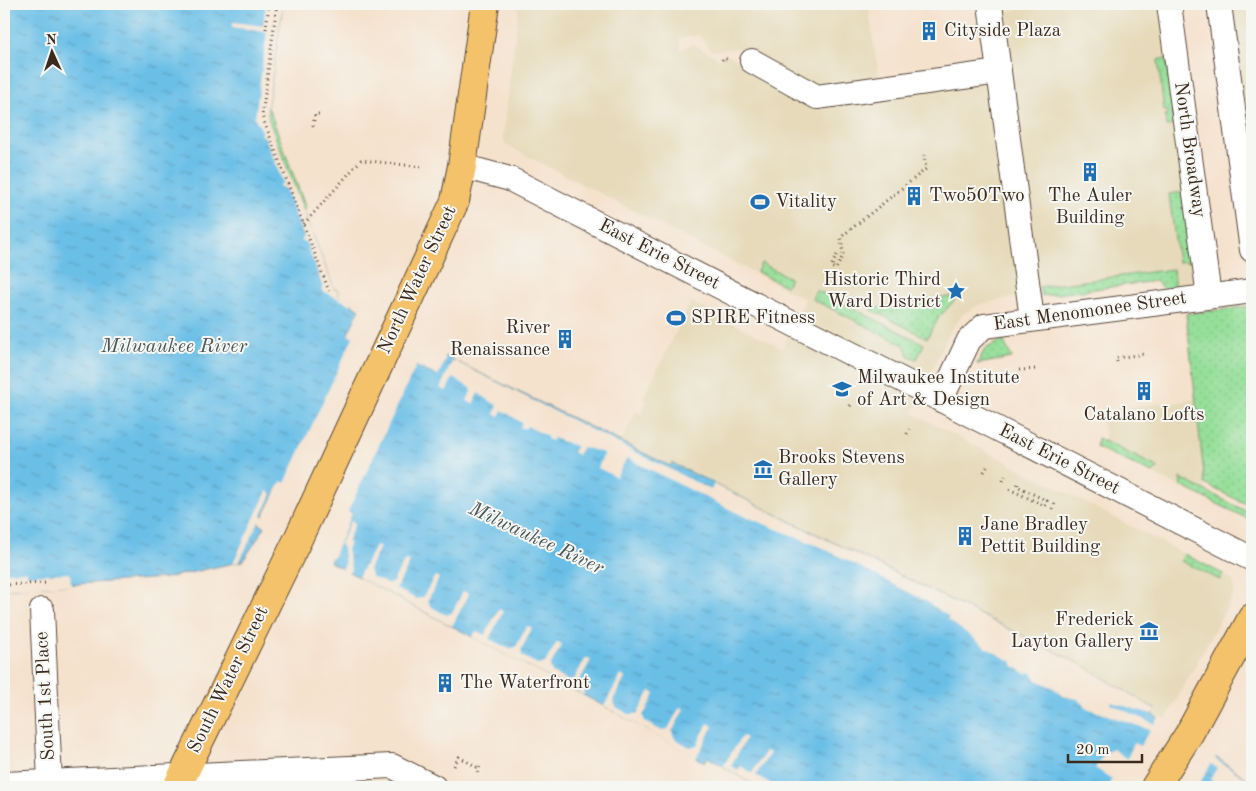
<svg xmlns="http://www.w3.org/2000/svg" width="1256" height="791" font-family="'Old Standard TT',serif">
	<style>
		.built { fill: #e6daba }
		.grass { fill: url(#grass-dots); stroke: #68845c }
		.water { fill: url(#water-ripples); stroke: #527482 }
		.pier { fill: #f5e2cd }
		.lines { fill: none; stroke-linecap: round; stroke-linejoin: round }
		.minor-casing { stroke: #574638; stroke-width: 26 }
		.major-casing { stroke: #574638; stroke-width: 30 }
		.path { stroke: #574638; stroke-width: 3; stroke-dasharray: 1 4; stroke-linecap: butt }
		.minor { stroke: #fff; stroke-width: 24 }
		.major { stroke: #f3c26a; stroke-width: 28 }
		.labels { text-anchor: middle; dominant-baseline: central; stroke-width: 4; stroke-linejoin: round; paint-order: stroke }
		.poi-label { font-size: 19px; fill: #3b2a1e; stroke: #f6f6f2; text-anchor: start }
		.street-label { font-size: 19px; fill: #3b2a1e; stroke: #f6f6f2 }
		.water-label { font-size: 20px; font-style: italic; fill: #49575a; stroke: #f6f6f2 }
	</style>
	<defs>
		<pattern id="grass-dots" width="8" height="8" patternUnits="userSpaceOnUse" patternTransform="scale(1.25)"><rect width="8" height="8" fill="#96df9a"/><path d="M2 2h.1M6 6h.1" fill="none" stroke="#82c084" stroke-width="1.8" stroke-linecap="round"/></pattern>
		<pattern id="water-ripples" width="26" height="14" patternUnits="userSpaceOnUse" patternTransform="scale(1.25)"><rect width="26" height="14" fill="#6abfe7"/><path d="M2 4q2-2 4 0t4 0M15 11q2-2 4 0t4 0" fill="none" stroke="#589bbb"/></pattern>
	</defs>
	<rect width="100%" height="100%" fill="#f6f6f2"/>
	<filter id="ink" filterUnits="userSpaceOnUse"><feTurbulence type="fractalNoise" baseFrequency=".02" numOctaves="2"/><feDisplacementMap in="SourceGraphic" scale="10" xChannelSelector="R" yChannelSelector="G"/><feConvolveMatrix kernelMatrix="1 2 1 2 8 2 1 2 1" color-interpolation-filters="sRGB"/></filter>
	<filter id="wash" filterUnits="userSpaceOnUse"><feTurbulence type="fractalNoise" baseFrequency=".0096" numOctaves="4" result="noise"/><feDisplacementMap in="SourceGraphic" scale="20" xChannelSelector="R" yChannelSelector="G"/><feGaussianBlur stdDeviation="1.12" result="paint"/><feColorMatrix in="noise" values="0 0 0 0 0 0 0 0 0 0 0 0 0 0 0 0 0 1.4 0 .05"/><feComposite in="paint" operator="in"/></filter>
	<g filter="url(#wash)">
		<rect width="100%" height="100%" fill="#f5e2cd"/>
		<g class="built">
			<polygon points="519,4 868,4 879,78 817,87 788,75 738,48 712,51 699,35 679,38 681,50 692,44 720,59 724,53 835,108 834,97 1008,79 999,12 1062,4 1162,4 1196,273 1195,278 1189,285 1175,289 1164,290 1156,281 1003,299 979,305 963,314 950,331 912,413 1223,574 1233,581 1235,588 1233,596 1164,723 1082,665 672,464 670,466 621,443 636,412 641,414 647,400 643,398 691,302 782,348 805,299 506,145 503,136"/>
			<polygon points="1228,4 1252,4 1252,191"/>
			<polygon points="1196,399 1207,499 1107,453 1101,411 1169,402 1169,404"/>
		</g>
		<g class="grass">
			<polygon points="1166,58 1175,125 1166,126 1165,115 1168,114 1168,111 1164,111 1158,60"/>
			<polygon points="267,109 269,109 306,209 303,209 268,119"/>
			<polygon points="1183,192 1192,261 1178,262 1169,194"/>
			<polygon points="761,263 790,278 786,286 757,272"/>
			<polygon points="1173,269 1175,289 1164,290 1156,281 1042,296 1039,287"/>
			<polygon points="816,290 924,344 917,359 909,356 904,345 812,299"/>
			<polygon points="955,296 955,300 939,317 927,338 870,309"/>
			<polygon points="1252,306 1252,507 1205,484 1186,314"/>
			<polygon points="1003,340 1012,358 977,364 985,349"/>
			<polygon points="1098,438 1159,468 1152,473 1096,447"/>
			<polygon points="1180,478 1252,514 1252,521 1181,486"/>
			<polygon points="1184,554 1223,574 1220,580 1181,561"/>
		</g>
		<polygon class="water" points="4,4 283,4 267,109 268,119 334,289 339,291 338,295 360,309 348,334 437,376 445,356 453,360 670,466 672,463 1082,665 1155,709 1152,714 1252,782 1252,787 757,787 708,757 705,762 604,706 330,562 352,514 281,482 259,524 265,527 243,561 166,578 4,589"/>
		<g class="pier">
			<polygon points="266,4 283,4 267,109 268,119 334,289 339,291 338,295 352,302 351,305 321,290 323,287 306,242 301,241 304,237 285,189 280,187 279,185 283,183 265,137 260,135 262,131 255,118 267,32 232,27 233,22 263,26"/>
			<polygon points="361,307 362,310 352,334 436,372 443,355 445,354 445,361 438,376 416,366 348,511 352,514 333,558 329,556 334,552 349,515 282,485 267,518 262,523 267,528 259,522 239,562 233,563 267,491 272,494 262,515 264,517 281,481 285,483 353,337 348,335"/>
			<polygon points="453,360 711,490 714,484 1082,665 1155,709 1152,714 1111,702 1111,704 1154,724 1160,716 1216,756 1215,759 1252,782 1252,787 1215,787 1217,784 1210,779 1217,768 1211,764 1199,784 1204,787 1107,787 1112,779 1095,768 1104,754 1113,749 1127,759 1134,743 1140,746 1150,730 1087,708 1078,699 1062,696 1054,688 1037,680 1032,673 1029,672 1027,674 1014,666 1012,662 987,648 947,619 949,617 926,601 821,547 737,513 627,458 616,477 598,468 604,453 582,447 578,455 573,452 576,446 553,438 552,441 547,439 547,436 527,426 525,429 520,427 522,423 502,410 499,416 494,414 498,406 478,393 473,404 467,401 472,389 453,378 446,391 440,388"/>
			<polygon points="351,521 355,523 347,542 350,543 347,549 351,569 349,573 342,569 345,565 343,548 340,544"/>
			<polygon points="376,545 380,547 369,569 371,576 387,584 392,583 405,560 410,562 396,589 417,599 423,597 435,576 439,578 428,600 430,606 446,615 452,613 463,591 469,594 452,626 358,577"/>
			<polygon points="27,571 27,575 70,573 71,585 4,589 4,572"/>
			<polygon points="499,609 503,612 489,639 510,649 516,647 527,626 532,628 521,650 522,656 539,665 545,663 557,642 562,644 550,666 552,673 568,681 574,679 586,658 591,660 579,681 581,688 585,691 583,695 472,637 476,631 485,635"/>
			<polygon points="621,675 625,678 613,700 616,707 631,715 638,713 650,691 655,694 643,716 645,722 662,731 668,729 680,707 684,709 672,732 675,739 690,747 697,745 708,723 713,726 696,758 604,706"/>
			<polygon points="742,736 746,738 731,766 738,770 741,766 752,773 766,751 770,753 756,775 777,787 757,787 723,766"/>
		</g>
	</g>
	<g filter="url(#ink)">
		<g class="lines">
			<g class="minor-casing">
				<g id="minor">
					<polyline points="990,4 1032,319"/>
					<polyline points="1169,4 1209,296"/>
					<polyline points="1219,4 1252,250"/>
					<polyline points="752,61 817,97 999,72"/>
					<polyline points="462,166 510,179 1252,559"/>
					<polyline points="941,400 969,340 984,326 1252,291"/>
					<polyline points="42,610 50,782"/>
					<polyline points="4,784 392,766 434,787"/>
				</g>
			</g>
			<g class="major-casing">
				<g id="major">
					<polyline points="177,787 297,541 455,201 462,166 485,4"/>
					<polyline points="1155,787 1189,734 1252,618"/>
				</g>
			</g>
			<g class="path">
				<polyline points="277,4 262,116 329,291"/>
				<polyline points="286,4 289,4"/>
				<polyline points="266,29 269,4"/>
				<polyline points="722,60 723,58 729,60"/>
				<polyline points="313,126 315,114 319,114"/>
				<polyline points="304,224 361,160 422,167"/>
				<polyline points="837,255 831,267 836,269 843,255 841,237 926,169 924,155"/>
				<polyline points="1117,362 1116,358 1143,354"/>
				<polyline points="1019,370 1037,369"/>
				<polyline points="850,406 853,402"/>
				<polyline points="907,434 909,429"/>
				<polyline points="984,472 987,467"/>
				<polyline points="1003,481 1005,476"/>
				<polyline points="1009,489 1045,506 1047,501 1017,486 1018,483"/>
				<polyline points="1052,509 1055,503"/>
				<polyline points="4,585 47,583"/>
				<polyline points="454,766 459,757 477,767 480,766 476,776"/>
			</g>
			<use href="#minor" class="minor"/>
			<use href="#major" class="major"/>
		</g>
	</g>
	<defs>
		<g id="building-bare" transform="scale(1.5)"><path d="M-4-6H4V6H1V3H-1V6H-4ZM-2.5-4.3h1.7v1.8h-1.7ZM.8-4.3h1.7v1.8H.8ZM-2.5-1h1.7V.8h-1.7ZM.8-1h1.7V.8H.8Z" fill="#1f6fb2" stroke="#f6f6f2" stroke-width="2.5" paint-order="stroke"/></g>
		<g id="stadium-bare" transform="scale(1.5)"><path d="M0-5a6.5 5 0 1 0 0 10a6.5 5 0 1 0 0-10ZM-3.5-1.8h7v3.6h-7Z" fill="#1f6fb2" stroke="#f6f6f2" stroke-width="2.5" paint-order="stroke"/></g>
		<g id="sight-bare" transform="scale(1.5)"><path d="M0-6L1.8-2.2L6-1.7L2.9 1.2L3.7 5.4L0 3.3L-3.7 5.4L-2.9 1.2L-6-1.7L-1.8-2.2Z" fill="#1f6fb2" stroke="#f6f6f2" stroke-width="2.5" paint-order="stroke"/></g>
		<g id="university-bare" transform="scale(1.5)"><path d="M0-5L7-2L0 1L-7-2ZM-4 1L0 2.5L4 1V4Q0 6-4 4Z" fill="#1f6fb2" stroke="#f6f6f2" stroke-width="2.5" paint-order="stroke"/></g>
		<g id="museum-bare" transform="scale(1.5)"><path d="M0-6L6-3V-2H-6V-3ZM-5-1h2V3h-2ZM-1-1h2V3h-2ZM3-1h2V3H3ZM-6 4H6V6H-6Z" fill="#1f6fb2" stroke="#f6f6f2" stroke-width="2.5" paint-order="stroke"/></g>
	</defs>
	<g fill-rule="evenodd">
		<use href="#building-bare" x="929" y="31"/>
		<use href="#building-bare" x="1090" y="172"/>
		<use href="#building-bare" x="914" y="196"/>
		<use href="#stadium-bare" x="760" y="202"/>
		<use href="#sight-bare" x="956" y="291"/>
		<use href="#stadium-bare" x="676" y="318"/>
		<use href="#building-bare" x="565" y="339"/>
		<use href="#university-bare" x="842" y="389"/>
		<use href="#building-bare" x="1144" y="391"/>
		<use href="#museum-bare" x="763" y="469"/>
		<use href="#building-bare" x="965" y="536"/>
		<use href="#museum-bare" x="1149" y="631"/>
		<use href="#building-bare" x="445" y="683"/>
	</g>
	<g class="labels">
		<g class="poi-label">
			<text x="944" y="31">Cityside Plaza</text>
			<text x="929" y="196">Two50Two</text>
			<text x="1090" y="196" text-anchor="middle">The Auler<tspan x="1090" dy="22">Building</tspan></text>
			<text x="775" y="202">Vitality</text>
			<text x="941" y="280" text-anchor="end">Historic Third<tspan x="941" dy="22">Ward District</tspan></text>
			<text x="691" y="318">SPIRE Fitness</text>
			<text x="550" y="328" text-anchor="end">River<tspan x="550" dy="22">Renaissance</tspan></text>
			<text x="857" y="378">Milwaukee Institute<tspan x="857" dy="22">of Art &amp; Design</tspan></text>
			<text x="1144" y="415" text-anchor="middle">Catalano Lofts</text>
			<text x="778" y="458">Brooks Stevens<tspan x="778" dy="22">Gallery</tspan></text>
			<text x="980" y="525">Jane Bradley<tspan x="980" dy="22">Pettit Building</tspan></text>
			<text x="1134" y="620" text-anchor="end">Frederick<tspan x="1134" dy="22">Layton Gallery</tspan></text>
			<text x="460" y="683">The Waterfront</text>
		</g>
		<g class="street-label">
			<text transform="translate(1189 150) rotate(82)">North Broadway</text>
			<text transform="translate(659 255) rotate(27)">East Erie Street</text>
			<text transform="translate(418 280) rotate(-65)">North Water Street</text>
			<text transform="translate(1090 312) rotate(-8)">East Menomonee Street</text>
			<text transform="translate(1059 460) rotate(27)">East Erie Street</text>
			<text transform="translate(229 680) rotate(-64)">South Water Street</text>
			<text transform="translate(46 696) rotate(-93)">South 1st Place</text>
		</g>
		<g class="water-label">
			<text x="174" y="347">Milwaukee River</text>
			<text transform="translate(536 539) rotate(25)">Milwaukee River</text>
		</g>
	</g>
	<rect width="1256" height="791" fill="none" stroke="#f6f6f2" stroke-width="20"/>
	<g transform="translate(52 52) rotate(357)" stroke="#f6f6f2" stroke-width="4" paint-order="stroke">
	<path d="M0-4L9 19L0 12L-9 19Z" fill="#3b2a1e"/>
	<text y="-8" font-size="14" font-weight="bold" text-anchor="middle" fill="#3b2a1e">N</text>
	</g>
	<path d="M1068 754v8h74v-8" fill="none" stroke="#3b2a1e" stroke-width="2.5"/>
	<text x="1076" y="754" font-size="15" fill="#3b2a1e" stroke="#f6f6f2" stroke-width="4" paint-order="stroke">20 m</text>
</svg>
